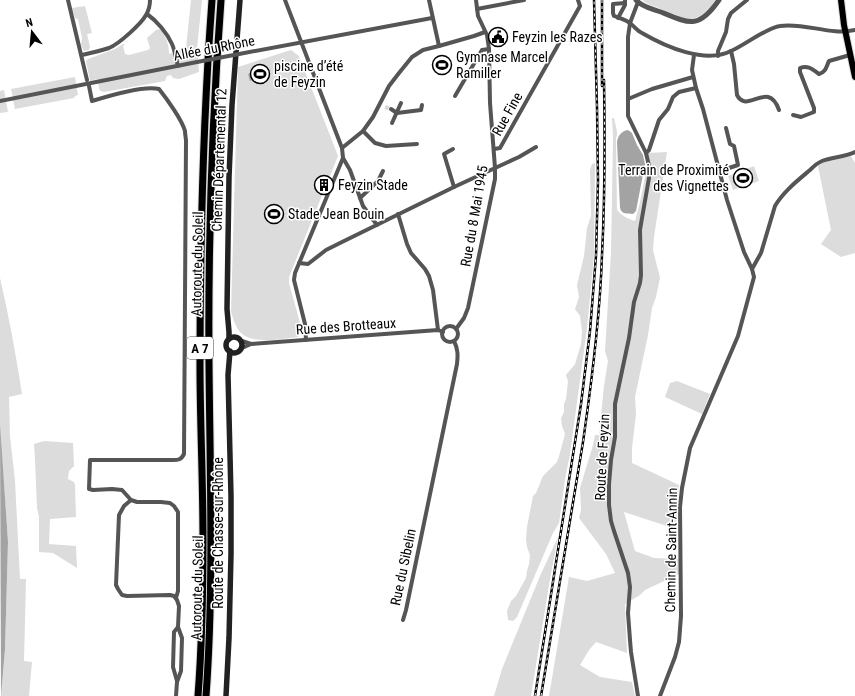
<svg xmlns="http://www.w3.org/2000/svg" width="855" height="696" font-family="'Roboto Condensed',sans-serif">
	<style>
		.green { fill: #dcdcdc }
		.water { fill: #a3a3a3 }
		.lines { fill: none; stroke-linecap: round; stroke-linejoin: round }
		.minor-tunnel { stroke: #d9d9d9; stroke-width: 4; stroke-dasharray: 4 2; stroke-linecap: butt }
		.primary-casing { stroke: #dbdbdb; stroke-width: 8 }
		.motorway-casing { stroke: #dbdbdb; stroke-width: 9 }
		.minor { stroke: #555; stroke-width: 4 }
		.tertiary { stroke: #555; stroke-width: 5 }
		.secondary { stroke: #222; stroke-width: 5.5 }
		.primary { stroke: #000; stroke-width: 6 }
		.motorway { stroke: #000; stroke-width: 7 }
		.rail-casing { stroke: #000; stroke-width: 2.5 }
		.rail { stroke: #fff; stroke-width: 1; stroke-dasharray: 3; stroke-linecap: butt }
		.minor-bridge { stroke: #555; stroke-width: 4 }
		.labels { text-anchor: middle; dominant-baseline: central; stroke-width: 3; stroke-linejoin: round; paint-order: stroke }
		.shield { fill: #fff; stroke: #4c4c4c; stroke-width: 1 }
		.shield-label { font-size: 13px; font-weight: bold; fill: #000 }
		.poi-label { font-size: 14px; fill: #000; stroke: #fff; text-anchor: start }
		.street-label { font-size: 14px; fill: #000; stroke: #fff }
	</style>
	<rect width="100%" height="100%" fill="#fff"/>
	<g class="green">
		<path d="M 191,0 L 202,0 L 197,48 L 199,72 L 179,79 L 173,78 L 171,75 L 167,76 L 165,81 L 104,92 L 100,91 L 97,79 L 90,81 L 86,61 L 88,59 L 115,49 L 123,44 L 125,44 L 123,46 L 125,54 L 129,55 L 148,50 L 150,48 L 147,38 L 156,30 L 160,29 C 166,37 169,44 169,54 L 186,48 Z"/>
		<polygon points="642,0 716,0 709,10 700,16 692,19 683,18 646,3"/>
		<polygon points="85,6 92,33 87,34 90,47 89,50 84,51 81,45 82,38 78,19 75,18 72,8"/>
		<path d="M 291,50 L 299,56 L 338,156 L 289,277 L 289,283 L 302,330 L 298,337 C 281,339 252,345 240,332 C 235,326 233,318 231,311 L 238,67 Z"/>
		<polygon points="75,77 78,95 75,96 74,98 15,109 11,89"/>
		<polygon points="4,90 8,112 0,113 0,91"/>
		<path d="M 612,118 L 614,118 C 615,125 619,132 616,138 L 617,210 C 622,216 628,219 635,221 L 640,202 L 645,177 L 651,167 L 647,153 L 667,152 L 654,237 L 653,250 L 660,278 L 656,297 L 652,308 L 648,335 L 635,397 L 636,414 L 632,448 L 632,463 L 679,485 L 676,529 L 624,512 L 635,551 L 654,558 L 679,559 L 679,574 L 645,590 L 640,595 L 625,604 L 627,653 L 596,642 L 589,650 L 580,665 L 600,677 L 632,682 L 635,696 L 549,696 L 569,577 L 587,581 L 615,573 L 606,554 L 579,518 L 581,510 L 580,488 L 593,445 L 595,435 L 599,435 L 604,386 L 608,361 L 605,351 L 611,253 L 613,137 Z"/>
		<polygon points="851,156 855,163 855,253 841,257 821,244 831,230 818,166 821,163"/>
		<polygon points="595,163 594,255 587,328 570,454 565,479 562,502 559,523 553,533 517,617 513,621 508,620 507,611 511,601 516,596 526,578 527,571 529,564 530,555 527,547 526,539 527,527 533,496 536,493 543,476 557,462 559,456 565,434 562,426 561,418 564,412 564,404 566,399 568,381 566,375 575,364 581,344 582,332 580,316 575,309 579,297 577,285 584,256 587,228 591,216 590,170 592,164"/>
		<polygon points="754,166 759,181 733,190 728,176"/>
		<path d="M 0,278 C 9,317 16,355 22,394 L 9,397 L 10,436 L 15,481 L 20,579 L 26,579 L 24,661 L 32,662 L 29,696 L 1,696 L 5,649 L 8,542 L 0,423 Z"/>
		<polygon points="677,381 710,394 702,414 665,397 670,383"/>
		<polygon points="44,441 73,443 74,466 69,471 68,479 74,482 75,485 76,517 50,519 49,544 76,546 77,568 53,553 39,552 39,517 37,508 35,459 34,444"/>
		<polygon points="558,537 550,579 531,696 494,696 502,669 540,576"/>
	</g>
	<g class="water">
		<polygon points="262,69 264,77 250,81 248,74"/>
		<path d="M 628,130 L 632,133 L 637,145 L 643,155 L 645,164 L 636,211 L 633,214 C 627,213 622,215 620,208 L 617,142 C 618,136 621,131 628,130 Z"/>
		<polygon points="0,423 8,542 5,649 1,696"/>
	</g>
	<g class="lines">
		<polyline class="minor-tunnel" points="385,107 391,109"/>
		<g class="primary-casing">
			<polyline id="primary" points="841,0 844,25 855,77"/>
		</g>
		<g class="motorway-casing">
			<g id="motorway">
				<path d="M 198,696 C 202,644 203,591 203,539 C 203,480 200,422 200,364 C 200,242 203,121 212,0"/>
				<path d="M 206,696 C 214,585 210,475 209,364 C 208,242 212,121 221,0"/>
			</g>
		</g>
		<g class="minor">
			<polyline points="68,0 87,80"/>
			<polyline points="285,0 342,148 343,158 350,170 363,206 377,225"/>
			<polyline points="429,0 439,46 474,36 485,32"/>
			<path d="M 625,3 L 613,4 L 613,13 L 614,16 C 619,18 627,20 631,24 C 635,27 637,31 642,33 C 666,47 705,64 731,51 C 745,45 766,28 780,26 C 804,22 831,36 855,30"/>
			<polyline points="477,9 524,0"/>
			<path d="M 147,14 C 157,21 167,33 172,44 C 175,51 176,59 178,66"/>
			<polyline points="618,18 625,5 625,0"/>
			<path d="M 731,51 L 734,64 L 737,95 C 747,115 768,79 779,110"/>
			<polyline points="239,54 432,18"/>
			<path d="M 82,55 C 91,53 100,51 109,48 C 119,44 141,24 146,15 C 149,10 150,5 150,0"/>
			<polyline points="718,56 718,51 726,32 728,19 731,13 747,0"/>
			<path d="M 89,86 L 92,101 C 108,96 144,85 159,89 C 167,99 182,120 185,131 C 185,135 186,138 186,141 L 184,454 C 181,460 178,460 173,460 L 90,460 L 89,489 L 93,490 L 112,489 L 122,490 L 131,500 L 137,502 L 161,502 L 170,503 L 174,506 L 178,512 L 178,591 L 176,598"/>
			<polyline points="455,96 482,50 489,49"/>
			<polyline points="628,99 652,89 693,77"/>
			<polyline points="0,101 197,62"/>
			<polyline points="391,109 397,113 421,110 422,105"/>
			<path d="M 793,115 L 801,117 L 814,112 L 814,108 L 800,72 L 800,68 C 808,65 812,69 819,74 C 826,72 826,67 829,61 L 850,55"/>
			<polyline points="392,123 401,103"/>
			<polyline points="363,131 375,143 386,146 417,144"/>
			<polyline points="342,148 363,131 373,117 389,86 399,73 412,57 423,50 439,46"/>
			<polyline points="453,149 444,154 454,187"/>
			<polyline points="494,149 500,148 580,6 578,0"/>
			<polyline points="646,153 649,150 659,120 668,109 673,97 679,92 696,88"/>
			<polyline points="720,171 738,165 734,146 730,144 726,128"/>
			<polyline points="360,198 378,181 383,171"/>
			<polyline points="398,214 407,244 411,253 425,269 429,276 433,290 438,330"/>
			<polyline points="299,263 308,264 326,250 340,243 454,187 519,157 536,147"/>
			<path d="M 752,269 L 761,253 L 775,206 C 783,192 797,181 810,170 C 813,167 817,163 822,161 C 832,157 846,157 855,152"/>
			<circle cx="450" cy="334" r="8"/>
			<polyline points="456,329 464,318 468,308 495,179 495,168 490,103 489,49 487,35 478,16 476,0"/>
			<polyline points="306,340 305,324 294,280 295,273 343,158"/>
			<polyline points="242,341 251,344 438,330 443,332"/>
			<polyline points="242,348 251,344"/>
			<polyline points="131,500 124,506 119,515 116,585 118,589 122,595 127,596 170,595 174,596 177,600 179,606 178,627 182,638 181,671 177,682 176,696"/>
			<path d="M 403,620 L 406,610 L 457,364 C 458,355 458,349 454,341"/>
			<polyline points="177,681 173,667 174,632 178,627"/>
			<polyline points="638,696 631,652 630,640 628,613 630,587 628,573 614,531 611,521 609,505 609,484 611,460 615,437 615,404 629,338 634,302 640,283 641,275 640,230 642,218 649,178 649,166 646,153 628,116 628,37 630,23 638,2"/>
			<polyline points="660,696 675,657 679,642 681,616 680,507 682,488 690,448 738,336 754,277 752,269 744,252 727,200 703,109 696,88 692,70 694,55"/>
		</g>
		<path class="tertiary" d="M 636,0 C 642,7 653,9 661,12 C 690,24 699,29 719,0"/>
		<g class="secondary">
			<circle cx="234" cy="345" r="8"/>
			<polyline points="229,339 229,332 227,309 229,177 232,105 240,0"/>
			<polyline points="226,696 229,638 231,554 231,496 228,375 230,351"/>
		</g>
		<use href="#primary" class="primary"/>
		<use href="#motorway" class="motorway"/>
		<g class="rail-casing">
			<g id="rail">
				<polyline points="602,0 602,86"/>
				<polyline points="535,696 581,404 590,331 596,256 598,181 597,107 594,0"/>
				<path d="M 541,696 L 583,442 C 592,380 600,318 602,255 C 605,197 605,139 604,80"/>
			</g>
		</g>
		<use href="#rail" class="rail"/>
		<polyline class="minor-bridge" points="197,62 239,54"/>
	</g>
	<defs>
		<g id="civic-ring" transform="scale(1)"><circle r="9.5" fill="#fff" stroke="#000" stroke-width="1.5"/><path d="M-.6-6.5H3V-4.5H.6V-3L4-1V1h2V6H-6V1h2V-1L-.6-3ZM-1.2 2.5V6h2.4V2.5Z" fill="#000"/></g>
		<g id="stadium-ring" transform="scale(1)"><circle r="9.5" fill="#fff" stroke="#000" stroke-width="1.5"/><path d="M0-5a6.5 5 0 1 0 0 10a6.5 5 0 1 0 0-10ZM-3.5-1.8h7v3.6h-7Z" fill="#000"/></g>
		<g id="building-ring" transform="scale(1)"><circle r="9.5" fill="#fff" stroke="#000" stroke-width="1.5"/><path d="M-4-6H4V6H1V3H-1V6H-4ZM-2.5-4.3h1.7v1.8h-1.7ZM.8-4.3h1.7v1.8H.8ZM-2.5-1h1.7V.8h-1.7ZM.8-1h1.7V.8H.8Z" fill="#000"/></g>
	</defs>
	<g fill-rule="evenodd">
		<use href="#civic-ring" x="498" y="37"/>
		<use href="#stadium-ring" x="442" y="65"/>
		<use href="#stadium-ring" x="260" y="74"/>
		<use href="#stadium-ring" x="743" y="178"/>
		<use href="#building-ring" x="324" y="185"/>
		<use href="#stadium-ring" x="274" y="214"/>
	</g>
	<g class="labels">
		<rect class="shield" x="187" y="337" width="26" height="22" rx="3"/>
		<g class="shield-label">
			<text x="200" y="348">A 7</text>
		</g>
		<g class="poi-label">
			<text x="512" y="37">Feyzin les Razes</text>
			<text x="456" y="57">Gymnase Marcel<tspan x="456" dy="16">Ramiller</tspan></text>
			<text x="274" y="66">piscine d’été<tspan x="274" dy="16">de Feyzin</tspan></text>
			<text x="729" y="170" text-anchor="end">Terrain de Proximité<tspan x="729" dy="16">des Vignettes</tspan></text>
			<text x="338" y="185">Feyzin Stade</text>
			<text x="288" y="214">Stade Jean Bouin</text>
		</g>
		<g class="street-label">
			<text transform="translate(214 48) rotate(-11)">Allée du Rhône</text>
			<text transform="translate(507 114) rotate(-61)">Rue Fine</text>
			<text transform="translate(219 160) rotate(-88)">Chemin Départemental 12</text>
			<text transform="translate(474 216) rotate(-80)">Rue du 8 Mai 1945</text>
			<text transform="translate(197 264) rotate(-89)">Autoroute du Soleil</text>
			<text transform="translate(346 326) rotate(-4)">Rue des Brotteaux</text>
			<text transform="translate(602 457) rotate(-87)">Route de Feyzin</text>
			<text transform="translate(218 533) rotate(-90)">Route de Chasse-sur-Rhône</text>
			<text transform="translate(671 550) rotate(-89)">Chemin de Saint-Annin</text>
			<text transform="translate(403 567) rotate(-78)">Rue du Sibelin</text>
			<text transform="translate(197 588) rotate(-89)">Autoroute du Soleil</text>
		</g>
	</g>
	<g transform="translate(32 32) rotate(344)" stroke="#ffffff" stroke-width="3" paint-order="stroke">
	<path d="M0-3L7 15L0 10L-7 15Z" fill="#000000"/>
	<text y="-6" font-size="11" font-weight="bold" text-anchor="middle" fill="#000000">N</text>
	</g>
</svg>
